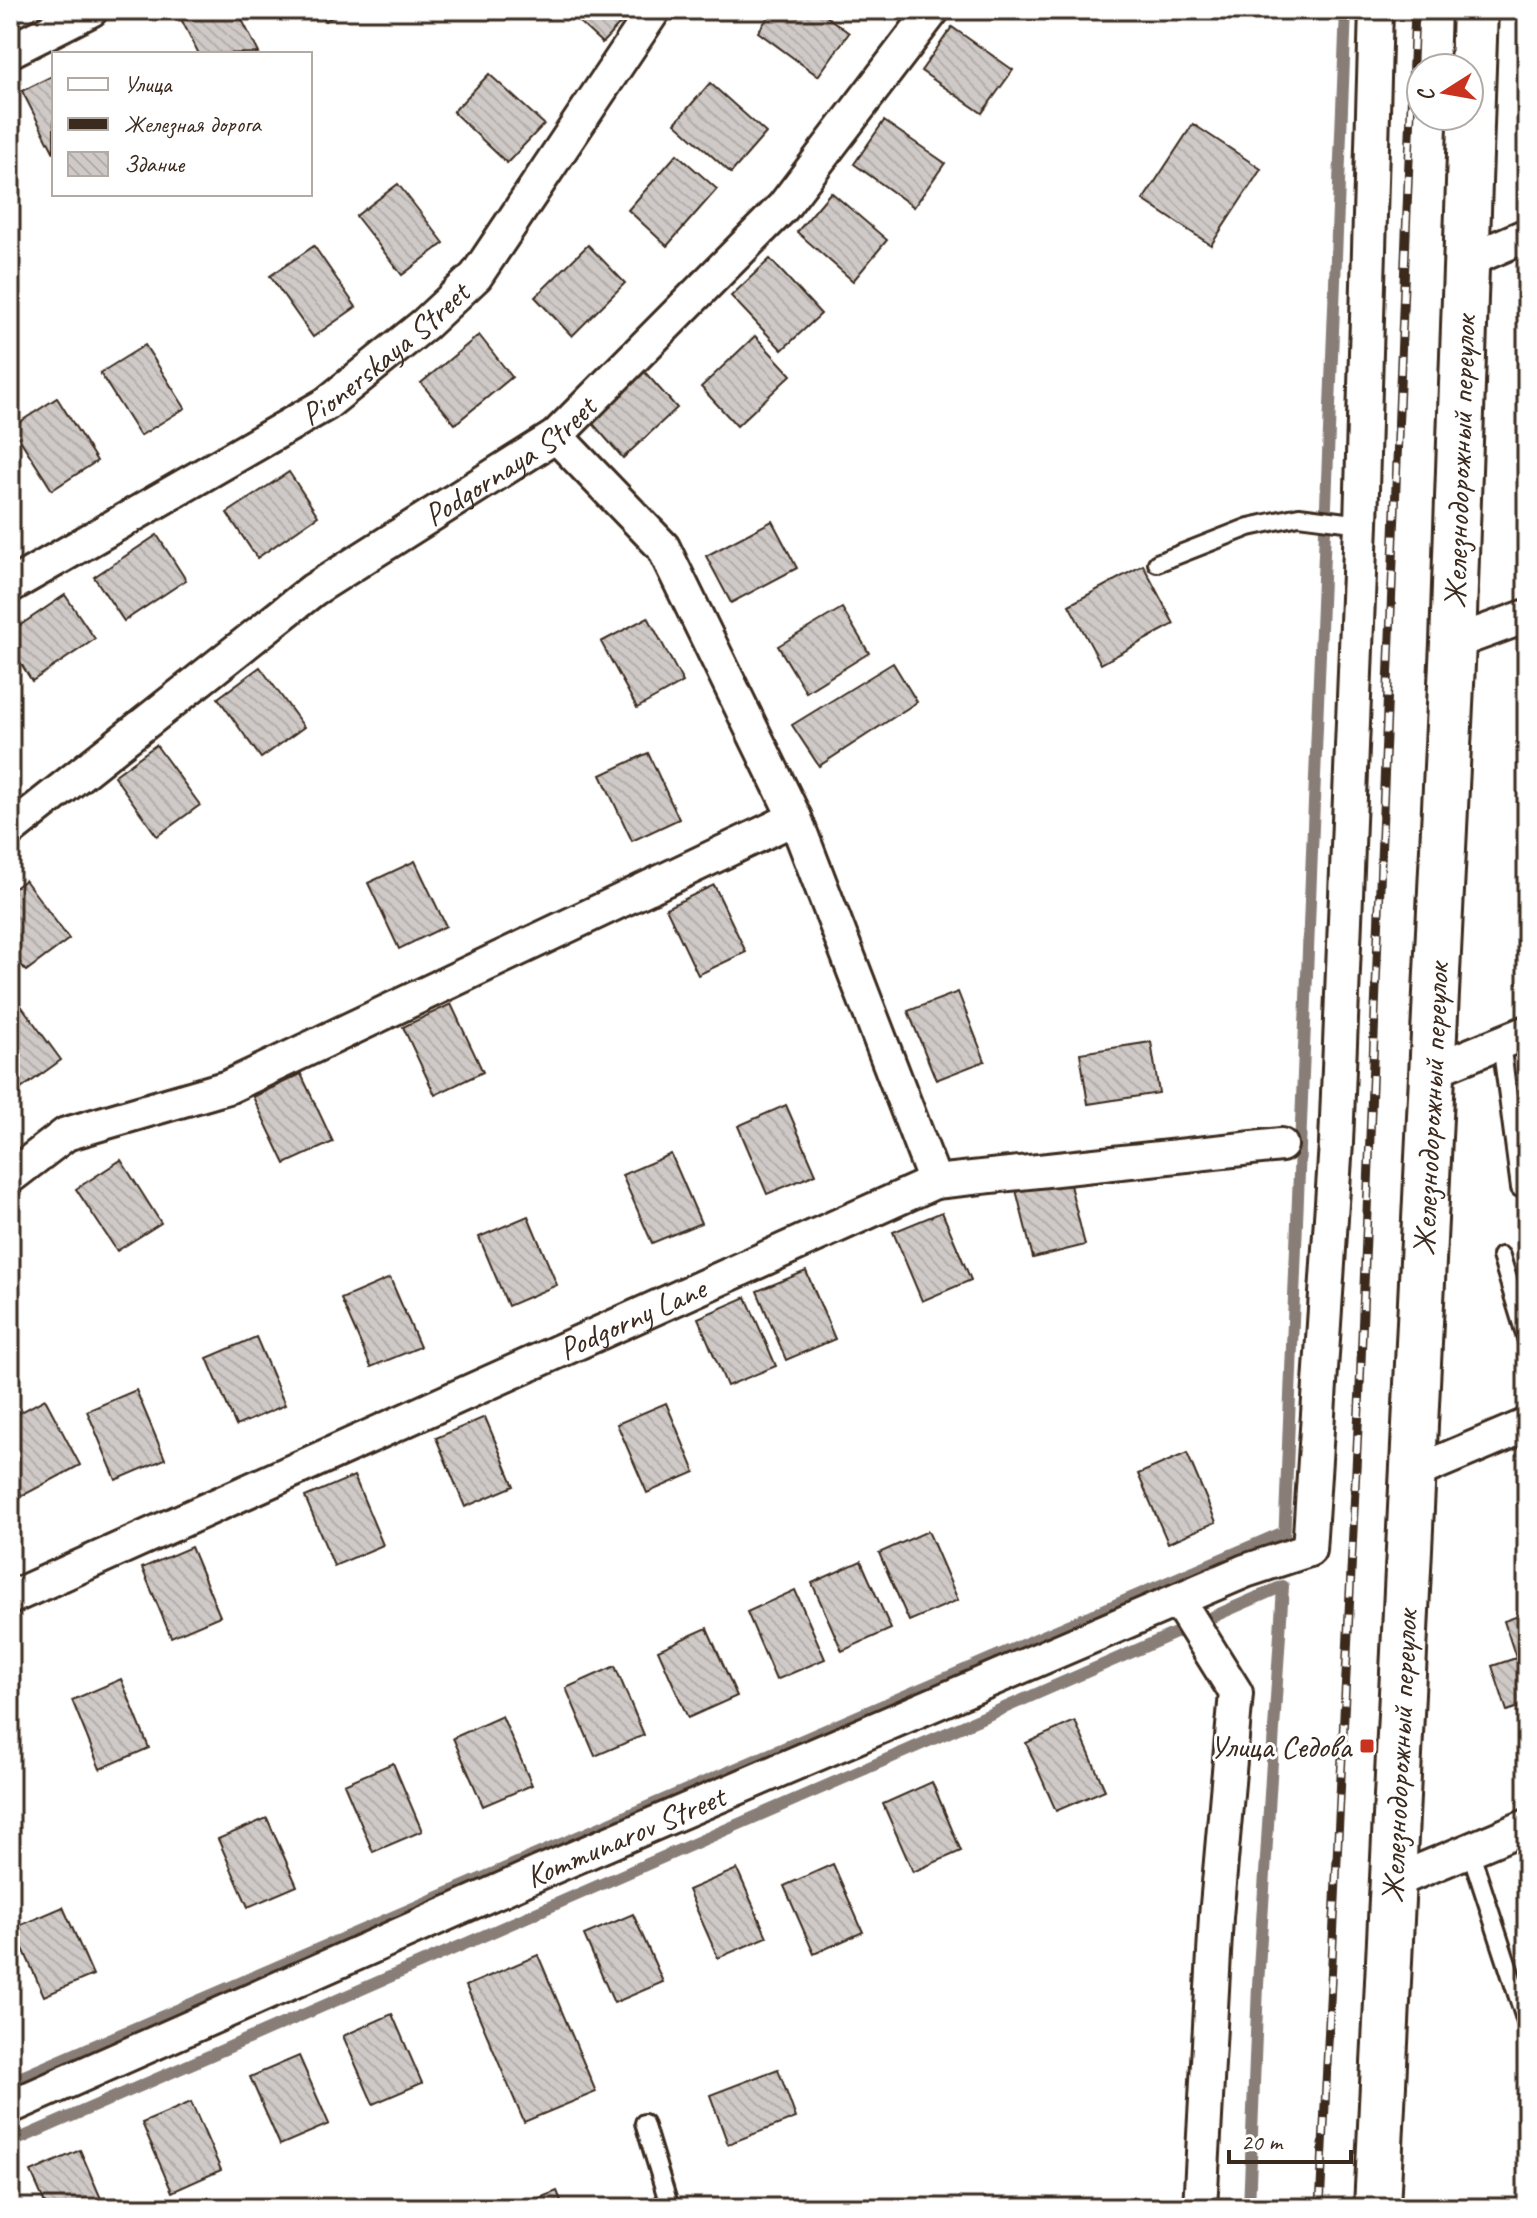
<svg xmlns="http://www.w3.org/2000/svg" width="1537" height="2218" font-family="Caveat,sans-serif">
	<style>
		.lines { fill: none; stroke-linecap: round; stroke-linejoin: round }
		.stream { stroke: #887e77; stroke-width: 12 }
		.building { fill: url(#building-back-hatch); stroke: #3b2a1e; stroke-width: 2 }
		.lane-casing { stroke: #3b2a1e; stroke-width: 22 }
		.street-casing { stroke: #3b2a1e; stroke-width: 38 }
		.secondary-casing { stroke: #3b2a1e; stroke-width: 50 }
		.lane { stroke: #fff; stroke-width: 16 }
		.street { stroke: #fff; stroke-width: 32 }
		.secondary { stroke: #fff; stroke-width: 44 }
		.rail-casing { stroke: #3b2a1e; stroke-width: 9 }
		.rail { stroke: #fff; stroke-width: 6; stroke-dasharray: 18; stroke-linecap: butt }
		.poi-dot { fill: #c8321e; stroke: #fff; stroke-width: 3 }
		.labels { text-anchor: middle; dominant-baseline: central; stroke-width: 6; stroke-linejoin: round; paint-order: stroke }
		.street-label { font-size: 32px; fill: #3b2a1e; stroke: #fff }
		.poi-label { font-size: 32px; fill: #3b2a1e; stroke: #fff; text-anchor: end }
	</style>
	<defs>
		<pattern id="building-back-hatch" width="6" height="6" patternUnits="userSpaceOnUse" patternTransform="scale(2)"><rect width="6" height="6" fill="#cfcac7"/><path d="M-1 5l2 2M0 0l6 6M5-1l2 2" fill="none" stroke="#b3aeaa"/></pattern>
	</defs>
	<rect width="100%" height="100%" fill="#fff"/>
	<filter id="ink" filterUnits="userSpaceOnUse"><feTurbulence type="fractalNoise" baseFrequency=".0125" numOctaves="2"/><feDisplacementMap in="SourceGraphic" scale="16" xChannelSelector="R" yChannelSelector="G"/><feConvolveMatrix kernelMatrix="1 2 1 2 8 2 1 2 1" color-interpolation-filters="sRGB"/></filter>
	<g filter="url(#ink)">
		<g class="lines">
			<g class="stream">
				<polyline points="1284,1544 1346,10"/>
				<polyline points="10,2082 1284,1532"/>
				<polyline points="10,2143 1283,1586 1258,1985 1249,2208"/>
			</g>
		</g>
		<g class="building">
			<polygon points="180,10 237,10 259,53 199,54 177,11"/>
			<polygon points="319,10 346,10 325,21"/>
			<polygon points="566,10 633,10 602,43"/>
			<polygon points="773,10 818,10 849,33 818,76 758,32"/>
			<polygon points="952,27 1013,70 982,113 921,71"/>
			<polygon points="489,74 544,124 507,163 453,112"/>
			<polygon points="54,75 54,153 22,91"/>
			<polygon points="710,83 766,133 731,173 675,123"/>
			<polygon points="884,121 945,163 914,207 854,164"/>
			<polygon points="1193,124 1261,169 1211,245 1143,200"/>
			<polygon points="677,154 717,189 667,246 628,210"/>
			<polygon points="398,184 444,243 402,275 356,216"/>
			<polygon points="831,192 887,240 853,281 797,232"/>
			<polygon points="588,245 625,283 572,336 535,297"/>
			<polygon points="314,246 356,307 313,337 270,276"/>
			<polygon points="770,259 821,314 782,350 731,296"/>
			<polygon points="479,335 512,377 455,424 421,383"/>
			<polygon points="755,336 791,375 737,426 701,387"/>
			<polygon points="145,345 185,408 140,436 100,373"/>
			<polygon points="642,369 677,408 623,458 588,418"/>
			<polygon points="57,398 97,461 52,490 12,427"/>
			<polygon points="289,472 318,516 257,558 227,513"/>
			<polygon points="772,521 797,568 731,603 706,556"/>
			<polygon points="157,535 186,580 124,621 94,577"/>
			<polygon points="1143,565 1174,624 1101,664 1069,605"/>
			<polygon points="65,595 95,639 32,681 10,646 10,632"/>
			<polygon points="842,608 869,653 806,692 778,646"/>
			<polygon points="648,617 683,682 637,708 601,642"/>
			<polygon points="893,663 917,702 819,766 792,725"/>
			<polygon points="260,667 304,727 261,758 218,698"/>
			<polygon points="156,745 200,805 157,836 114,776"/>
			<polygon points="648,753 679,819 632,841 601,775"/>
			<polygon points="415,861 446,926 399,949 368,883"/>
			<polygon points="25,880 69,939 26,971 10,949 10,891"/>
			<polygon points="714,885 746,952 698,975 666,908"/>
			<polygon points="958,992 985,1061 936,1080 908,1011"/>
			<polygon points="17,1000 61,1060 18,1091 10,1080 10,1005"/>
			<polygon points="451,1004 483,1072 435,1095 403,1027"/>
			<polygon points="1151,1042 1159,1093 1088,1104 1080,1053"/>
			<polygon points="301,1074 333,1142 285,1164 253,1097"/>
			<polygon points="786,1105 816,1174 767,1194 738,1126"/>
			<polygon points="671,1154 701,1223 652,1243 622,1175"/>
			<polygon points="121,1160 161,1223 117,1251 76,1189"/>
			<polygon points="1067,1173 1085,1245 1033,1258 1015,1186"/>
			<polygon points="942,1212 971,1280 922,1301 893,1232"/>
			<polygon points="528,1216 557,1285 508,1306 479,1237"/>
			<polygon points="806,1271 835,1339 786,1360 757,1291"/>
			<polygon points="390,1278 420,1347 371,1367 341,1299"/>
			<polygon points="746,1297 776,1366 727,1386 698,1318"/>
			<polygon points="256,1337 285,1405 236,1426 207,1358"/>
			<polygon points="136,1390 165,1459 116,1480 87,1411"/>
			<polygon points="45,1399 80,1465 22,1496 10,1473 10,1418"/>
			<polygon points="666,1403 695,1472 647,1493 617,1424"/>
			<polygon points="485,1417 514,1486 465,1507 436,1438"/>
			<polygon points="1187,1453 1216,1522 1168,1543 1138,1474"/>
			<polygon points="354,1476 383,1545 334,1566 305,1497"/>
			<polygon points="928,1531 958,1600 909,1621 879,1553"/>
			<polygon points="191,1547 220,1616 171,1637 142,1568"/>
			<polygon points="861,1561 891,1629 842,1651 812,1583"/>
			<polygon points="795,1590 825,1659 776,1680 747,1612"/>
			<polygon points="1527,1613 1527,1704 1507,1711 1492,1666 1516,1658 1504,1621"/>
			<polygon points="707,1628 737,1696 688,1718 658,1650"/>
			<polygon points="615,1666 644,1735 595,1756 566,1688"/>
			<polygon points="121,1679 149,1748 100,1769 72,1700"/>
			<polygon points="502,1716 532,1785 483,1806 453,1738"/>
			<polygon points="1075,1721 1105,1790 1056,1811 1026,1743"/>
			<polygon points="393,1763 422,1831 373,1852 344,1784"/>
			<polygon points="932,1782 961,1851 913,1872 883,1804"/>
			<polygon points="267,1818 297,1886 248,1907 218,1839"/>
			<polygon points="833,1864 863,1932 814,1954 784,1886"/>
			<polygon points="737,1869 767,1937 718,1958 688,1890"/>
			<polygon points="63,1907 93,1975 44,1996 14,1928"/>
			<polygon points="633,1914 663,1982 614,2003 584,1935"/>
			<polygon points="538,1955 596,2092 524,2122 466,1986"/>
			<polygon points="392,2014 422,2083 373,2104 343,2036"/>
			<polygon points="299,2056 329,2124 280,2145 250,2077"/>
			<polygon points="778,2069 796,2118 728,2144 710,2095"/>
			<polygon points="191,2102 221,2170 172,2192 142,2123"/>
			<polygon points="80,2150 105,2208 47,2208 31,2172"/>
			<polygon points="557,2191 564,2208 514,2208"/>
		</g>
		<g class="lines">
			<g class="lane-casing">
				<g id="lane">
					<polyline points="1157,563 1249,527 1299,516 1361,524"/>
					<polyline points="1501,1043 1520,1188"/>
					<polyline points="1501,1256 1527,1341"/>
					<polyline points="1470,1850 1527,2025"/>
					<polyline points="644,2123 670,2208"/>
				</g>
			</g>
			<g class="street-casing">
				<g id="street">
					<polyline points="10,51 91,10"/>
					<polyline points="1467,261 1527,235"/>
					<polyline points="556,436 663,547 795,818 935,1182"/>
					<path id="s1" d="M 10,586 L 326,404 L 425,324 L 476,276 L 654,10"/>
					<polyline points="1453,643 1527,616"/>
					<path id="s2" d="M 10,830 L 313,590 L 556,436 L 783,207 L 933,10"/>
					<polyline points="1431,1071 1527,1032"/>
					<polyline points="10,1177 66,1134 228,1087 795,818"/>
					<polyline points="1413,1473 1527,1425"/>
					<path id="s3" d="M 10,1598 L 935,1182 L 1281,1145"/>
					<polyline points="1178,1600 1236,1693 1216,1917 1200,2208"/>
					<polyline points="1393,1882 1527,1826"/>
					<path id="s4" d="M 10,2107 L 539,1873 L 1245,1571 L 1309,1550 L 1336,1143 L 1361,524 L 1376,10"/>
				</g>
			</g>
			<g class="secondary-casing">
				<g id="secondary">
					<path id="s5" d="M 1377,2208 L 1453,643 L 1475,10"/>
				</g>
			</g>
			<use href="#lane" class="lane"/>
			<use href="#street" class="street"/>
			<use href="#secondary" class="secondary"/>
			<g class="rail-casing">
				<polyline id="rail" points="1320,2208 1360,1387 1415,10"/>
			</g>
			<use href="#rail" class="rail"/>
		</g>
	</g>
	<rect class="poi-dot" x="1359" y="1738" width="16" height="16" rx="4"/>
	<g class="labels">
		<g class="street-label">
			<text stroke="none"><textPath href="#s1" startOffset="442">Pionerskaya Street</textPath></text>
			<text stroke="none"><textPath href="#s2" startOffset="622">Podgornaya Street</textPath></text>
			<text stroke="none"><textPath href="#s5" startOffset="1748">Железнодорожный переулок</textPath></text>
			<text stroke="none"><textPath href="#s5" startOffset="1100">Железнодорожный переулок</textPath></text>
			<text stroke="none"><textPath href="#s3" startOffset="682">Podgorny Lane</textPath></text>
			<text stroke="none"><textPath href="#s5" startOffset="452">Железнодорожный переулок</textPath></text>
			<text stroke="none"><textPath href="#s4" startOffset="672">Kommunarov Street</textPath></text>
		</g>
		<g class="poi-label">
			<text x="1351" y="1746">Улица Седова</text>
		</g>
	</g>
	<rect width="1537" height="2218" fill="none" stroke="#fff" stroke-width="40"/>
	<rect x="20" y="20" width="1497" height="2178" fill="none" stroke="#3b2a1e" stroke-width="3" filter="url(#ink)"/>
	<rect x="52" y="52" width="260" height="144" fill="#ffffff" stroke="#b1aaa5" stroke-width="2"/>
	<rect x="68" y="78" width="40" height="12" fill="#ffffff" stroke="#b1aaa5" stroke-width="2"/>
	<text x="124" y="92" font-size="24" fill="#3b2a1e">Улица</text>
	<rect x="68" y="118" width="40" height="12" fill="#3b2a1e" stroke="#b1aaa5" stroke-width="2"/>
	<text x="124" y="132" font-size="24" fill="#3b2a1e">Железная дорога</text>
	<rect x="68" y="152" width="40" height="24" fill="url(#building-back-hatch)" stroke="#b1aaa5" stroke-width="2"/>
	<text x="124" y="172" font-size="24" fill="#3b2a1e">Здание</text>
	<g transform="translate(1445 92) rotate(259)"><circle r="38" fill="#ffffff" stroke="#b1aaa5" stroke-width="2"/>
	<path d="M0-6L14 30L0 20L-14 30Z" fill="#c8321e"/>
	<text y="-12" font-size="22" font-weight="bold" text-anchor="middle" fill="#3b2a1e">С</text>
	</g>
	<path d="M1229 2150v12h122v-12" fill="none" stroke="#3b2a1e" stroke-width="4"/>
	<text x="1241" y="2150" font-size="24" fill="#3b2a1e" stroke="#ffffff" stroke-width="6" paint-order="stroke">20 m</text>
</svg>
